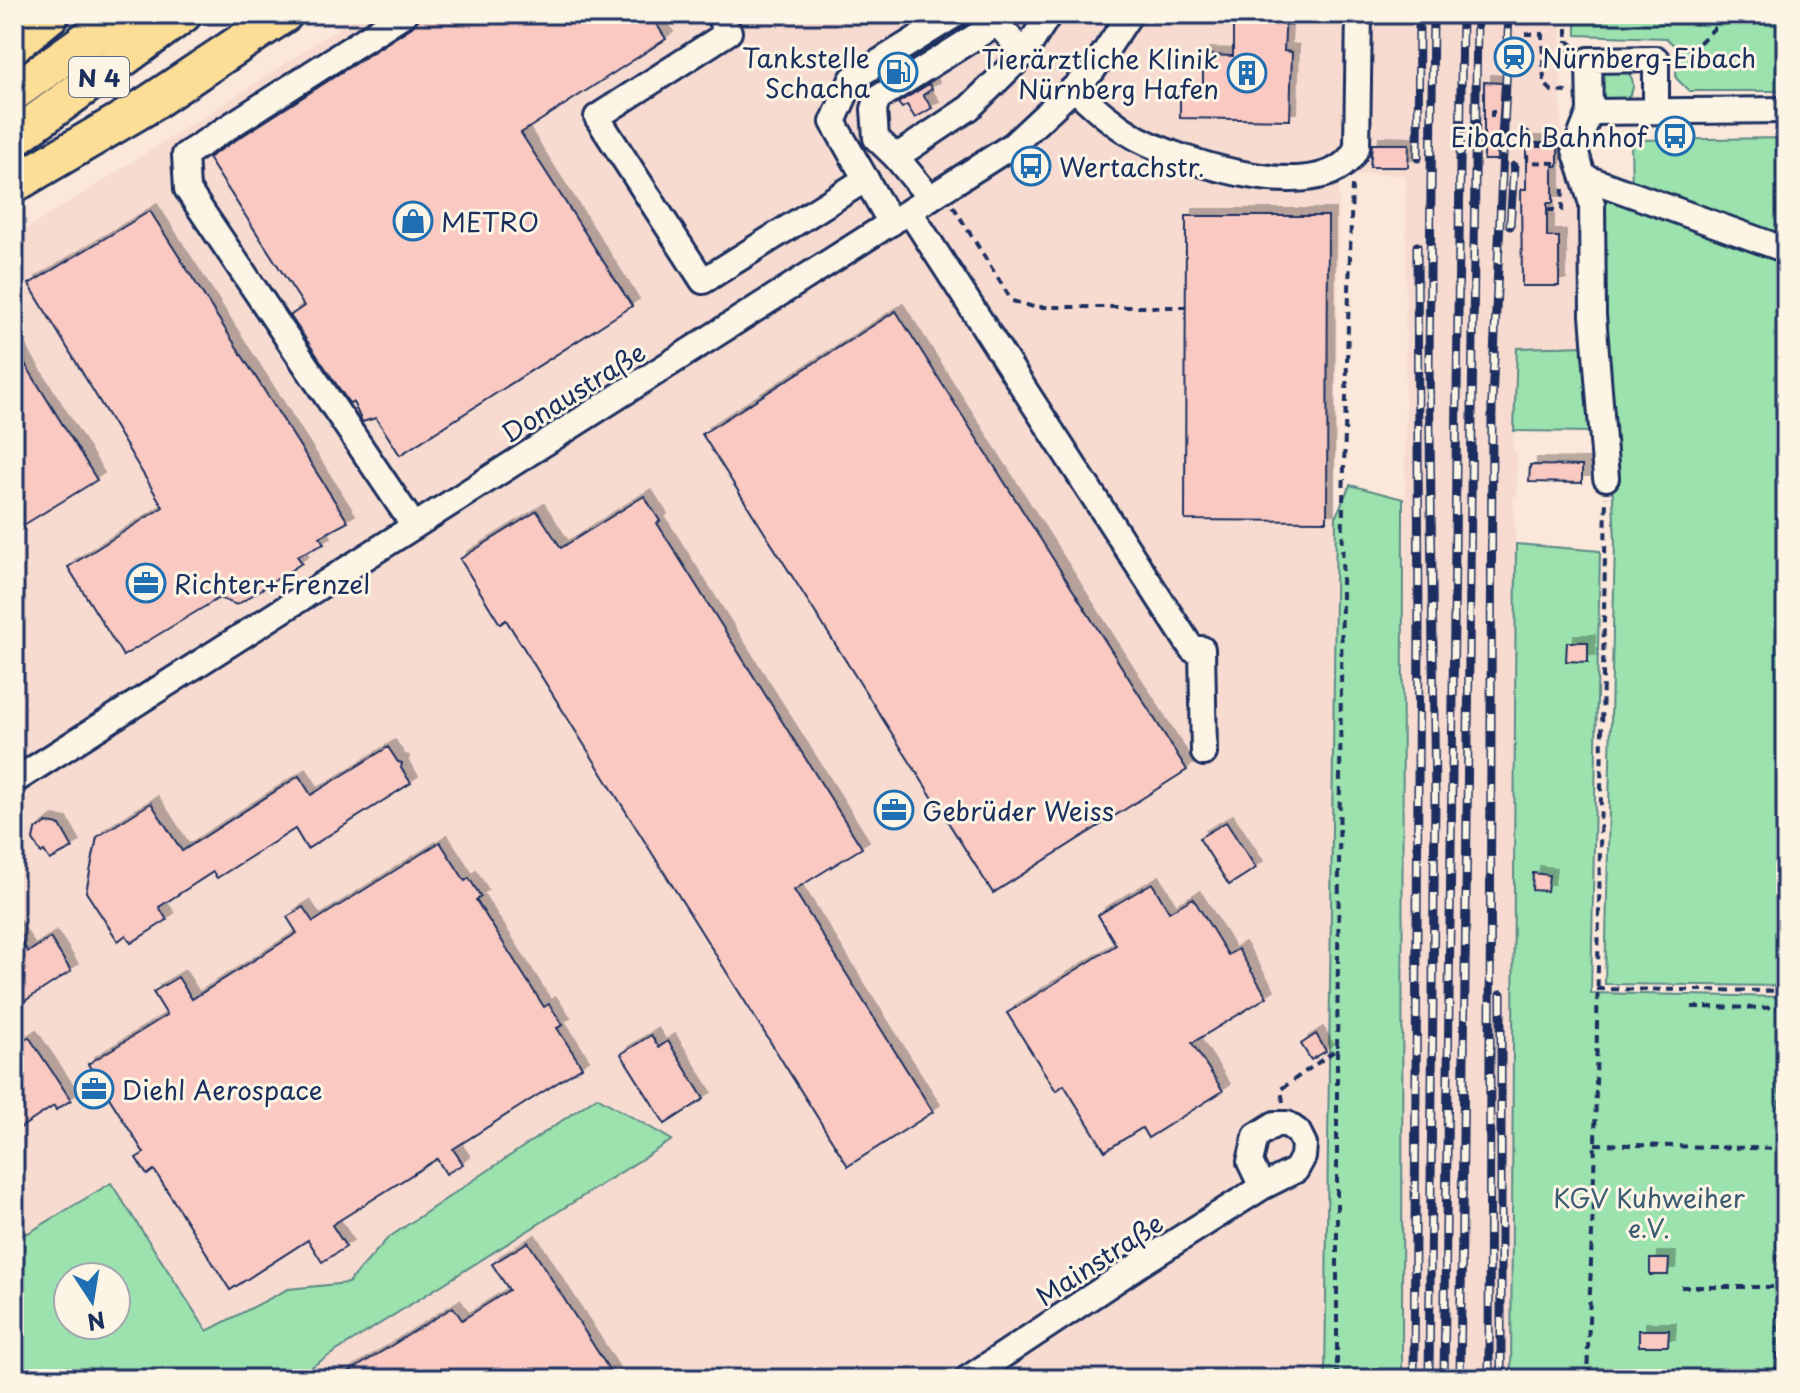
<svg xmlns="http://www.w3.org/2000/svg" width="1800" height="1393" font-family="'Playpen Sans',sans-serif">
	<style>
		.built { fill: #f7dbd1 }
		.green { fill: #9ce2ae; stroke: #5c8886; stroke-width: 2; fill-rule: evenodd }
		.building { fill: #facac2; stroke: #1b2f5e; stroke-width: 2; filter: url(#shadow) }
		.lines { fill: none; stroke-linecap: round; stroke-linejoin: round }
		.minor-casing { stroke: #1b2f5e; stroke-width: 30 }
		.highway-casing { stroke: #1b2f5e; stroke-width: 42 }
		.path { stroke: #1b2f5e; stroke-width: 4; stroke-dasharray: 8 6; stroke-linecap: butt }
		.minor { stroke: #fcf5e5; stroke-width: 24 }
		.highway { stroke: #fdde96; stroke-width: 36 }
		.rail-casing { stroke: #1b2f5e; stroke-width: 9 }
		.rail { stroke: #fcf5e5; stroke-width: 6; stroke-dasharray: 18; stroke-linecap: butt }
		.labels { text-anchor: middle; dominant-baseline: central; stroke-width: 6; stroke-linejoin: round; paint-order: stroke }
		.shield { fill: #fcf5e5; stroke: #5e6a86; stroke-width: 2 }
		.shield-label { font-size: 24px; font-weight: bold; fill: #1b2f5e }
		.poi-label { font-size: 26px; fill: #1b2f5e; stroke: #fcf5e5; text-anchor: start }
		.street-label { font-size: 26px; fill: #1b2f5e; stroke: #fcf5e5 }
		.park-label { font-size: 26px; fill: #3b5c72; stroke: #fcf5e5 }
	</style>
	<defs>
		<filter id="shadow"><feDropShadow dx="7" dy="-7" stdDeviation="0" flood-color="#0004"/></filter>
	</defs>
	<rect width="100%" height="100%" fill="#fbe8da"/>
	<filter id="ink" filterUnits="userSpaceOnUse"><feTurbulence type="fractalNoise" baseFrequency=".0125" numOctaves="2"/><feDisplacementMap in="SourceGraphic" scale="16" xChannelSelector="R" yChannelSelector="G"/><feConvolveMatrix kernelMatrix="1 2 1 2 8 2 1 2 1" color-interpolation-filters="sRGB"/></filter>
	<g filter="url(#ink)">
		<polygon class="built" points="359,14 1562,14 1561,128 1573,151 1589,204 1586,346 1517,348 1513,451 1517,452 1517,496 1513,497 1516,544 1511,1379 1402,1379 1406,175 1369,174 1339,178 1325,1379 292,1379 671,1140 597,1097 388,1238 348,1283 288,1289 207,1331 111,1183 30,1232 14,1237 14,237 245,90"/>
		<g class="green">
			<polygon points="1576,14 1785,14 1786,91 1689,91 1676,78 1677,48 1666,38 1576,35"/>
			<circle cx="1616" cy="85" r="17"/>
			<polygon points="1786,138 1786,986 1605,984 1615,541 1598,195 1632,195 1631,140"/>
			<polygon points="1586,346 1595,432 1514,431 1517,348"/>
			<polygon points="1350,485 1403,499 1402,1379 1325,1379 1336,516"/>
			<polygon points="1516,544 1600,551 1591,993 1786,997 1786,1379 1511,1379"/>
			<path d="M 597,1097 L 672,1140 L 292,1379 L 14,1379 L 14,1237 L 30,1232 L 111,1183 L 207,1331 L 288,1289 L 348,1283 L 388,1238 ZM 68,1277 L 116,1277 L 116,1325 L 68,1325 Z"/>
		</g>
		<g class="building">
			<polygon points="423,14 650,14 666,39 521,133 632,306 400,455 376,418 362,422 353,402 349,403 291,317 291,315 304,306 208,158 412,27"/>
			<polygon points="1237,14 1286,14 1284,51 1292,52 1290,120 1180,118 1180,90 1203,91 1203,55 1233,56 1233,26 1238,26"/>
			<polygon points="1484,82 1502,83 1497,160 1484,160"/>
			<polygon points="929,84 932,89 923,95 932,108 915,118 907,105 902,108 898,103"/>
			<polygon points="1526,143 1558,143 1558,166 1553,166 1553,203 1547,203 1547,237 1559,237 1559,286 1522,286 1521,189 1526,189"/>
			<polygon points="1372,144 1409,144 1408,167 1370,167"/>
			<polygon points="150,211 348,522 320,537 324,544 297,556 302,563 237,605 219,598 123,656 68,567 163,507 29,284"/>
			<polygon points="1186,216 1328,216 1327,521 1185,520"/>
			<polygon points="896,311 1187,770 993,893 702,434"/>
			<polygon points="14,346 97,480 22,526 14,513"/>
			<polygon points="1530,465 1582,466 1582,483 1529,482"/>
			<polygon points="644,496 660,521 657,523 862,848 794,890 933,1112 848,1166 506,620 500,624 460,559 537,511 561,548"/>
			<polygon points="1567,642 1588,642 1588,662 1566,661"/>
			<polygon points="388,747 398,762 402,763 401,768 411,783 307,849 295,829 217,878 213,872 159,907 167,920 131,943 126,935 118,941 86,892 97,837 151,803 182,851 299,776 311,795"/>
			<polygon points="1226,822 1256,868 1229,885 1199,838"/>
			<polygon points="46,823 60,825 73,848 50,860 44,851 41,853 33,840 35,830"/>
			<polygon points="440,842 465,881 469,878 481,897 476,900 544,1007 549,1004 563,1025 557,1028 582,1067 453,1149 463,1164 446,1174 437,1159 332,1225 346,1247 322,1262 308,1240 230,1290 154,1170 147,1175 136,1158 144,1153 88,1064 167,1015 153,992 178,977 192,999 297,933 287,917 303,907 313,922"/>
			<polygon points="1533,873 1549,875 1547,891 1532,890"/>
			<polygon points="1152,883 1169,912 1193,898 1228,955 1238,949 1267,997 1192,1043 1223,1091 1148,1138 1142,1128 1105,1151 1064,1085 1056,1091 1007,1013 1116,945 1098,915"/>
			<polygon points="14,929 28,952 50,938 71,971 14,1008"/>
			<polygon points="1316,1034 1326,1051 1311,1060 1301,1044"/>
			<polygon points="651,1035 659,1047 668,1041 704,1099 665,1124 621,1054"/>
			<polygon points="29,1037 71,1100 56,1110 54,1106 14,1132 14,1047"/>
			<polygon points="528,1242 615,1379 338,1379 453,1307 462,1320 509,1290 492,1264"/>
			<polygon points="1650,1259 1669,1259 1668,1275 1650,1275"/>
			<polygon points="1639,1330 1669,1330 1668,1346 1639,1346"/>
		</g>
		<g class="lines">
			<g class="minor-casing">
				<g id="minor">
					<polyline points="404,14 185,155 187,189 414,526"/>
					<polyline points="717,14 729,32 597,117 703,281 866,179"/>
					<path d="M 1075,89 C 1095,108 1113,124 1137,138 C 1182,162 1329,212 1357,147 L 1359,14"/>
					<polyline points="1656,111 1656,59 1589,60 1590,112 1786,110"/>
					<polyline points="1590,112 1575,150 1592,204 1593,315 1606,478"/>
					<polyline points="896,157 969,108 1024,54 1049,14"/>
					<polyline points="1584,177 1786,250"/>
					<polyline points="930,198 896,157 876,138 874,109 878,98 997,23 1024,54"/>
					<polyline points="910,212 1192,649 1202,649 1204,753"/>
					<polyline points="891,223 833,122 852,79 956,14"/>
					<polyline points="14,781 1013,145 1093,70 1130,14"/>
					<polyline points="967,1379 1148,1259 1262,1187 1296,1170 1303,1157 1304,1144 1298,1132 1287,1124 1275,1124 1256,1136 1250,1162 1262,1187"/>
				</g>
			</g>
			<g class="highway-casing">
				<g id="highway">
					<polyline points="14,44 51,14"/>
					<polyline points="14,92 123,14"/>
					<polyline points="14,138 183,14"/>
					<polyline points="14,184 143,108 284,14"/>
				</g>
			</g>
			<g class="path">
				<polyline points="1567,14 1567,40 1576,48"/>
				<polyline points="1525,34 1542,34 1544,83 1552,91 1567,92"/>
				<polyline points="1567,56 1567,40"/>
				<polyline points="1676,58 1697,45 1729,14"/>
				<polyline points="1492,117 1492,112 1500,112"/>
				<polyline points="1523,131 1528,132 1527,162 1555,163"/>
				<polyline points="1536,146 1555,146"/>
				<polyline points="953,206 1012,301 1034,307 1186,307"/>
				<polyline points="1547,210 1562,210 1563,188"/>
				<polyline points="14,851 18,848"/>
				<polyline points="1597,989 1786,991"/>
				<polyline points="1692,1007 1782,1008 1776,1379"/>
				<polyline points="1283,1102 1281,1089 1337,1049 1343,503 1352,185"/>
				<polyline points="1595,1144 1786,1149"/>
				<polyline points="1681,1287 1786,1287"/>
				<polyline points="1337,1379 1337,1049"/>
				<polyline points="1587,1379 1595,1144 1606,497"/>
			</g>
			<use href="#minor" class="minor"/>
			<use href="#highway" class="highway"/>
			<g class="rail-casing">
				<g id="rail">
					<polyline points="1418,158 1419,14"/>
					<polyline points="1510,226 1514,166"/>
					<polyline points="1501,994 1501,1379"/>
					<polyline points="1414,1379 1419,632 1417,246"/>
					<polyline points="1429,1379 1435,797 1429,362 1433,14"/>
					<polyline points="1444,1379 1462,14"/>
					<polyline points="1460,1379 1477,14"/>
					<polyline points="1489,1379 1492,402 1509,14"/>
				</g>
			</g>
			<use href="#rail" class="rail"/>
		</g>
	</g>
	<defs>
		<g id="station-ring" transform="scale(2)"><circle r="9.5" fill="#fcf5e5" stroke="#1f6fb2" stroke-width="1.5"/><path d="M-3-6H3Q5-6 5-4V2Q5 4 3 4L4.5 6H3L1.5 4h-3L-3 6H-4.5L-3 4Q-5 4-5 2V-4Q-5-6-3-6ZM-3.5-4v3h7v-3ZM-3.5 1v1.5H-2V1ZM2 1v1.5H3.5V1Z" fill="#1f6fb2"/></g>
		<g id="fuel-ring" transform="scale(2)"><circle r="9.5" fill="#fcf5e5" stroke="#1f6fb2" stroke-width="1.5"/><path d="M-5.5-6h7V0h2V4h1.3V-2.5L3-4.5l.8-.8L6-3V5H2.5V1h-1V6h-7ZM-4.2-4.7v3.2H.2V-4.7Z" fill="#1f6fb2"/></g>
		<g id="building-ring" transform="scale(2)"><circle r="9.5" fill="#fcf5e5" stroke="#1f6fb2" stroke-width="1.5"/><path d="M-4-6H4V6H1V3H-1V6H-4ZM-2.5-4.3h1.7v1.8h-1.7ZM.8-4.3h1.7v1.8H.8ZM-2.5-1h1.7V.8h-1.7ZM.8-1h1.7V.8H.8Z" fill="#1f6fb2"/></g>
		<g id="bus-ring" transform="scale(2)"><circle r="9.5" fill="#fcf5e5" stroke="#1f6fb2" stroke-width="1.5"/><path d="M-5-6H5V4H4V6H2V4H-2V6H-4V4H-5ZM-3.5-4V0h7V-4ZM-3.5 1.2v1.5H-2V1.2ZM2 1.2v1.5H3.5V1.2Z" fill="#1f6fb2"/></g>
		<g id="shop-ring" transform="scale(2)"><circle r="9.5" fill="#fcf5e5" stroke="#1f6fb2" stroke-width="1.5"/><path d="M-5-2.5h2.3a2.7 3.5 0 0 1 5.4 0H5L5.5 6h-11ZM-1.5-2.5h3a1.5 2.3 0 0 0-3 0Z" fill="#1f6fb2"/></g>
		<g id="office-ring" transform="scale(2)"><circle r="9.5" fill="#fcf5e5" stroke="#1f6fb2" stroke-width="1.5"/><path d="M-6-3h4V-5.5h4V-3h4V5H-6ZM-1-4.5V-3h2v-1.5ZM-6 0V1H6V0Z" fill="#1f6fb2"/></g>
	</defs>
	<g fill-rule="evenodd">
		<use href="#station-ring" x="1514" y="57"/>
		<use href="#fuel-ring" x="898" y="72"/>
		<use href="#building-ring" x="1247" y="73"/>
		<use href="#bus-ring" x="1675" y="136"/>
		<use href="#bus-ring" x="1031" y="166"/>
		<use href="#shop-ring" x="413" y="221"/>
		<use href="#office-ring" x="146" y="583"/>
		<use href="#office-ring" x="894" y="810"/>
		<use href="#office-ring" x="94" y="1089"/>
	</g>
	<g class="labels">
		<rect class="shield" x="69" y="57" width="60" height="40" rx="6"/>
		<g class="shield-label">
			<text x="99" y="77">N 4</text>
		</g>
		<g class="poi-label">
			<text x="870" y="57" text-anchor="end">Tankstelle<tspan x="870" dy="30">Schacha</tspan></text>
			<text x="1542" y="57">Nürnberg-Eibach</text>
			<text x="1219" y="58" text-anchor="end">Tierärztliche Klinik<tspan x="1219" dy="30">Nürnberg Hafen</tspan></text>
			<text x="1647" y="136" text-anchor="end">Eibach Bahnhof</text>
			<text x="1059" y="166">Wertachstr.</text>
			<text x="441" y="221">METRO</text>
			<text x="174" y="583">Richter+Frenzel</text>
			<text x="922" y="810">Gebrüder Weiss</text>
			<text x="122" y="1089">Diehl Aerospace</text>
		</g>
		<g class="street-label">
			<text transform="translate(573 392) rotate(-32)">Donaustraße</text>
			<text transform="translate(1099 1259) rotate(-33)">Mainstraße</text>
		</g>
		<g class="park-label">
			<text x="1649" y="1197">KGV Kuhweiher<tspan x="1649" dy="30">e.V.</tspan></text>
		</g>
	</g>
	<rect width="1800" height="1393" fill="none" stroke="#fcf5e5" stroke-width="48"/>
	<rect x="24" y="24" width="1752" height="1345" fill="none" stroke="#1b2f5e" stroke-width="3" filter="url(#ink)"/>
	<g transform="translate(92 1301) rotate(168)"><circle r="38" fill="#fcf5e5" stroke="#a2a6af" stroke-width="2"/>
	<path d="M0-6L14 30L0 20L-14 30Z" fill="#1f6fb2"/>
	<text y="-12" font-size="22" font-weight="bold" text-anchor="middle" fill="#1b2f5e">N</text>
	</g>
</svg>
